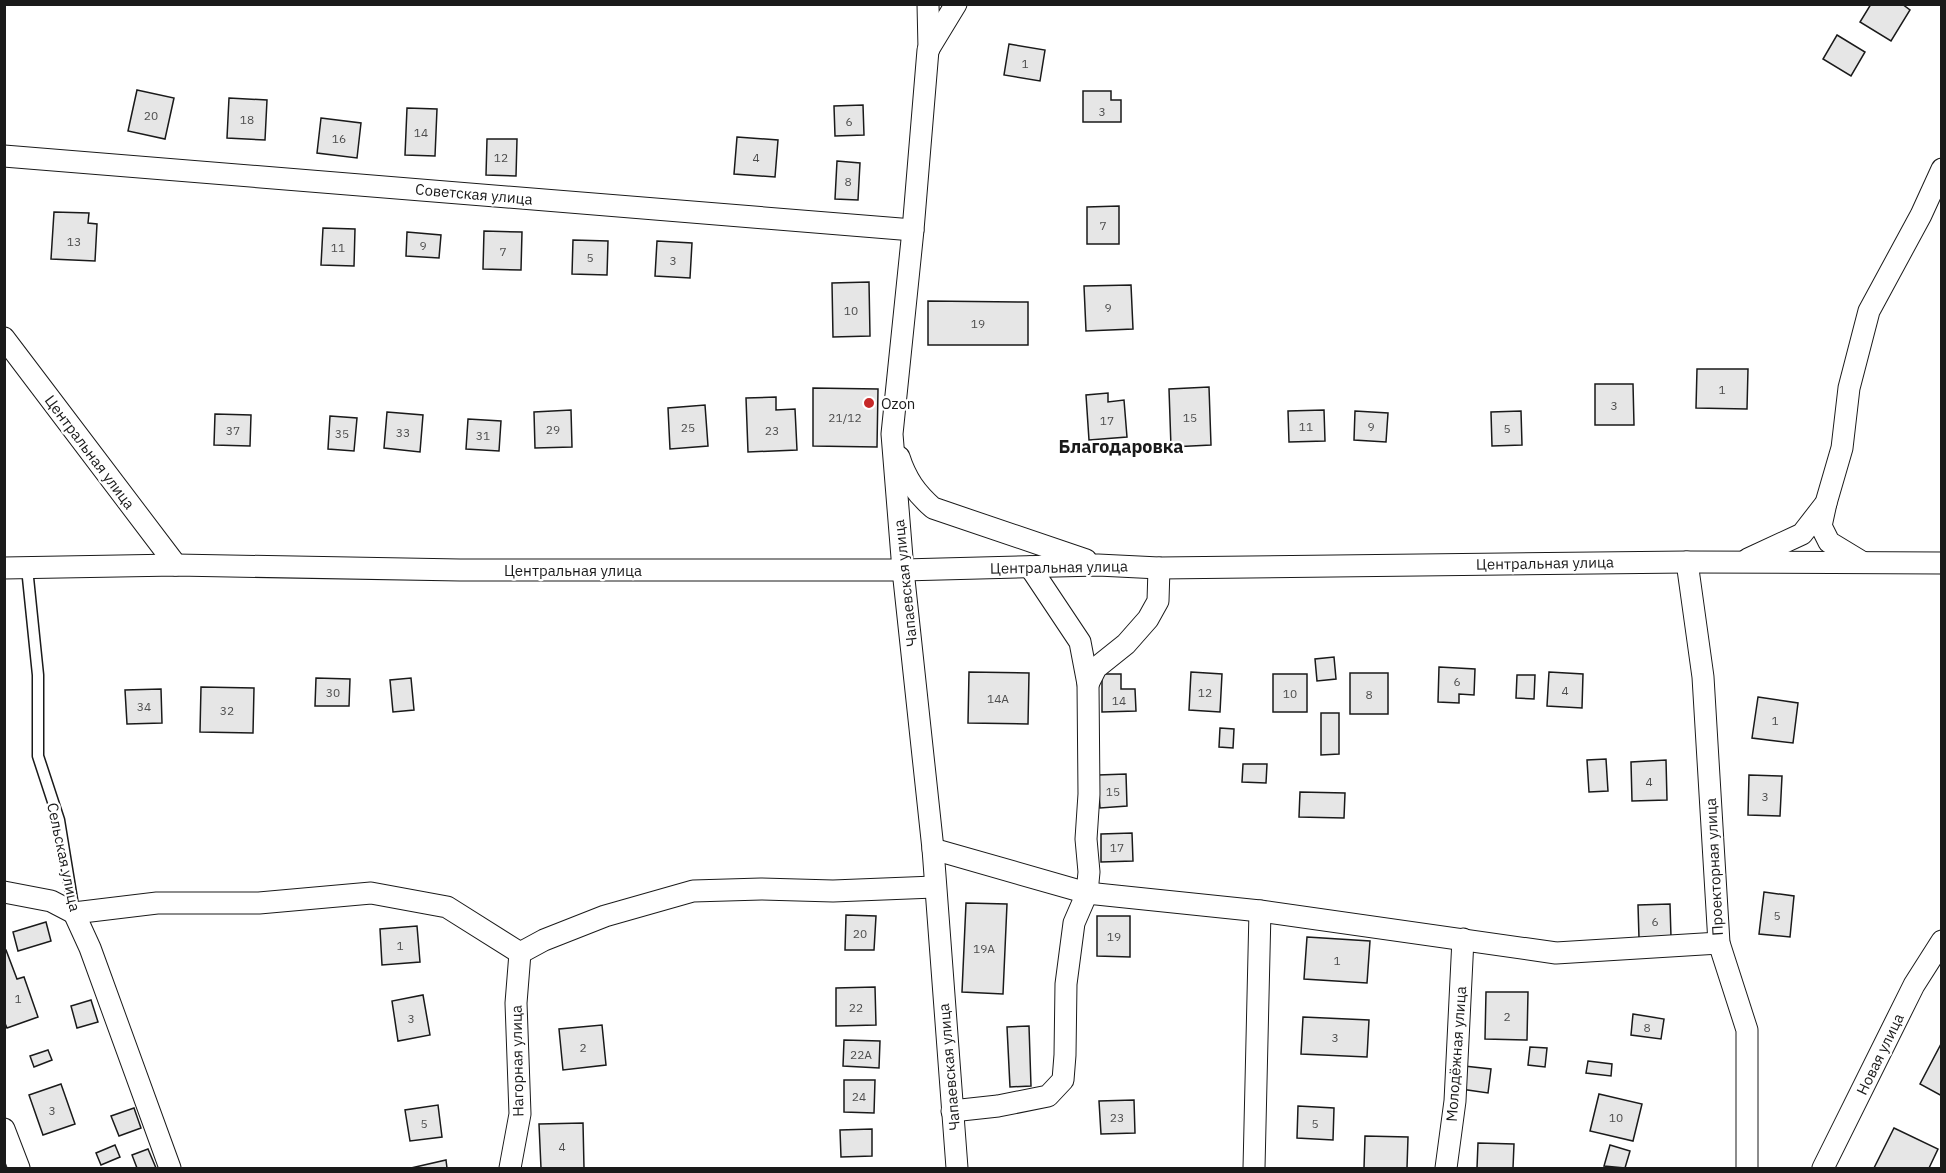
<svg xmlns="http://www.w3.org/2000/svg" width="1946" height="1173" font-family="'IBM Plex Sans',sans-serif">
	<style>
		.building { fill: #e6e6e6; stroke: #1a1a1a; stroke-width: 1.5 }
		.lines { fill: none; stroke-linecap: round; stroke-linejoin: round }
		.lane-casing { stroke: #1a1a1a; stroke-width: 13 }
		.street-casing { stroke: #1a1a1a; stroke-width: 23 }
		.lane { stroke: #fff; stroke-width: 10 }
		.street { stroke: #fff; stroke-width: 21 }
		.poi-dot { fill: #c62828; stroke: #fff; stroke-width: 2 }
		.labels { text-anchor: middle; dominant-baseline: central; stroke-width: 4.5; stroke-linejoin: round; paint-order: stroke }
		.number-label { font-size: 12px; fill: #4d4d4d }
		.street-label { font-size: 15px; fill: #1a1a1a; stroke: #fff }
		.poi-label { font-size: 15px; fill: #1a1a1a; stroke: #fff; text-anchor: start }
		.quarter-label { font-size: 18px; font-weight: bold; fill: #1a1a1a; stroke: #fff }
	</style>
	<rect width="100%" height="100%" fill="#fff"/>
	<g class="building">
		<polygon points="1871,4 1902,4 1910,10 1891,41 1860,22"/>
		<polygon points="1837,35 1865,52 1851,76 1823,59"/>
		<polygon points="1009,44 1045,50 1040,81 1004,75"/>
		<polygon points="137,90 174,98 165,139 128,131"/>
		<polygon points="1083,91 1111,91 1111,100 1121,100 1121,122 1083,122"/>
		<polygon points="229,98 267,100 265,140 227,138"/>
		<polygon points="863,105 864,135 835,136 834,106"/>
		<polygon points="407,108 437,109 435,156 405,155"/>
		<polygon points="321,118 361,123 357,158 317,153"/>
		<polygon points="737,137 778,140 775,177 734,174"/>
		<polygon points="487,139 517,139 516,176 486,175"/>
		<polygon points="837,161 860,163 858,200 835,199"/>
		<polygon points="1119,206 1119,244 1087,244 1087,207"/>
		<polygon points="54,212 89,213 88,223 97,224 95,261 51,259"/>
		<polygon points="323,228 355,229 354,266 321,265"/>
		<polygon points="484,231 522,232 521,270 483,269"/>
		<polygon points="407,232 441,235 439,258 406,256"/>
		<polygon points="573,240 608,241 607,275 572,274"/>
		<polygon points="657,241 692,243 690,278 655,276"/>
		<polygon points="869,282 870,336 833,337 832,283"/>
		<polygon points="1131,285 1133,329 1086,331 1084,286"/>
		<polygon points="928,301 1028,302 1028,345 928,345"/>
		<polygon points="1697,369 1748,369 1747,409 1696,408"/>
		<polygon points="1595,384 1633,384 1634,425 1595,425"/>
		<polygon points="1209,387 1211,445 1171,447 1169,389"/>
		<polygon points="813,388 878,389 877,447 813,446"/>
		<polygon points="1108,393 1108,402 1124,400 1127,437 1089,440 1086,395"/>
		<polygon points="776,397 776,410 795,409 797,450 748,452 746,398"/>
		<polygon points="705,405 708,446 670,449 668,408"/>
		<polygon points="571,410 572,447 535,448 534,412"/>
		<polygon points="1324,410 1325,441 1289,442 1288,411"/>
		<polygon points="1355,411 1388,413 1386,442 1354,440"/>
		<polygon points="1521,411 1522,445 1492,446 1491,412"/>
		<polygon points="387,412 423,415 420,452 384,448"/>
		<polygon points="215,414 251,415 250,446 214,445"/>
		<polygon points="330,416 357,418 354,451 328,449"/>
		<polygon points="468,419 501,421 499,451 466,449"/>
		<polygon points="1334,657 1336,679 1317,681 1315,659"/>
		<polygon points="1439,667 1475,669 1474,695 1459,694 1459,703 1438,702"/>
		<polygon points="969,672 1029,673 1028,724 968,723"/>
		<polygon points="1191,672 1222,674 1220,712 1189,710"/>
		<polygon points="1549,672 1583,674 1582,708 1547,706"/>
		<rect x="1350" y="673" width="38" height="41"/>
		<polygon points="1102,674 1121,674 1121,689 1135,689 1136,711 1102,712"/>
		<rect x="1273" y="674" width="34" height="38"/>
		<polygon points="1517,675 1535,675 1534,699 1516,698"/>
		<polygon points="316,678 350,679 349,706 315,706"/>
		<polygon points="411,678 414,710 393,712 390,680"/>
		<polygon points="201,687 254,688 253,733 200,732"/>
		<polygon points="161,689 162,723 127,724 125,690"/>
		<polygon points="1758,697 1798,703 1793,743 1752,738"/>
		<polygon points="1321,713 1339,713 1339,754 1321,755"/>
		<polygon points="1220,728 1234,729 1233,748 1219,747"/>
		<polygon points="1606,759 1608,791 1589,792 1587,760"/>
		<polygon points="1666,760 1667,800 1632,801 1631,762"/>
		<polygon points="1243,764 1267,764 1266,783 1242,782"/>
		<polygon points="1126,774 1127,806 1100,808 1098,775"/>
		<polygon points="1749,775 1782,776 1780,816 1748,815"/>
		<polygon points="1300,792 1345,793 1344,818 1299,817"/>
		<polygon points="1132,833 1133,861 1101,862 1101,834"/>
		<polygon points="1764,892 1794,896 1790,937 1759,934"/>
		<polygon points="966,903 1007,904 1003,994 962,992"/>
		<polygon points="1670,904 1671,937 1639,938 1638,905"/>
		<polygon points="846,915 876,916 874,950 845,950"/>
		<polygon points="1097,916 1130,916 1130,957 1097,956"/>
		<polygon points="46,922 51,941 18,951 13,932"/>
		<polygon points="417,926 420,962 382,965 380,929"/>
		<polygon points="1307,937 1370,941 1367,983 1304,979"/>
		<polygon points="4,950 6,950 17,979 24,977 38,1017 7,1028 4,1021"/>
		<polygon points="875,987 876,1025 836,1026 836,988"/>
		<polygon points="1486,992 1528,992 1527,1040 1485,1039"/>
		<polygon points="423,995 430,1035 398,1041 392,1001"/>
		<polygon points="91,1000 98,1022 77,1028 71,1006"/>
		<polygon points="1633,1014 1664,1019 1661,1039 1631,1035"/>
		<polygon points="1303,1017 1369,1020 1367,1057 1301,1054"/>
		<polygon points="602,1025 606,1065 563,1070 559,1029"/>
		<polygon points="1029,1026 1031,1086 1010,1087 1007,1027"/>
		<polygon points="844,1040 880,1041 879,1068 843,1066"/>
		<polygon points="1941,1044 1942,1044 1942,1096 1920,1084"/>
		<polygon points="1530,1047 1547,1048 1545,1067 1528,1065"/>
		<polygon points="48,1050 52,1060 34,1067 30,1056"/>
		<polygon points="1588,1061 1612,1064 1611,1076 1586,1073"/>
		<polygon points="1464,1066 1491,1069 1488,1093 1461,1089"/>
		<polygon points="844,1080 875,1080 874,1113 844,1112"/>
		<polygon points="61,1084 75,1124 43,1135 29,1095"/>
		<polygon points="1599,1094 1642,1104 1633,1141 1590,1131"/>
		<polygon points="1134,1100 1135,1133 1101,1134 1099,1101"/>
		<polygon points="438,1105 442,1137 410,1141 405,1110"/>
		<polygon points="1298,1106 1334,1108 1333,1140 1297,1138"/>
		<polygon points="134,1108 141,1128 119,1136 111,1116"/>
		<polygon points="583,1123 584,1168 541,1168 539,1124"/>
		<polygon points="1894,1128 1938,1149 1929,1168 1874,1168"/>
		<polygon points="872,1129 872,1156 841,1157 840,1130"/>
		<polygon points="1365,1136 1408,1137 1407,1168 1364,1168"/>
		<polygon points="1478,1143 1514,1144 1513,1168 1477,1168"/>
		<polygon points="115,1145 120,1157 101,1165 96,1153"/>
		<polygon points="1610,1145 1630,1151 1625,1168 1604,1166"/>
		<polygon points="148,1149 156,1168 137,1168 132,1155"/>
		<polygon points="446,1160 447,1168 411,1168"/>
	</g>
	<g class="lines">
		<g class="lane-casing">
			<polyline id="lane" points="27,568 38,675 38,756 59,820 74,912"/>
		</g>
		<g class="street-casing">
			<g id="street">
				<polyline points="928,4 929,49"/>
				<polyline points="956,4 928,50 913,230 892,434 903,570 933,849 957,1168"/>
				<polyline points="4,156 913,230"/>
				<polyline points="4,338 176,565"/>
				<path d="M 899,457 C 906,479 916,493 933,508 L 1086,560"/>
				<polyline points="1826,503 1821,526 1829,542 1862,562"/>
				<polyline points="1748,559 1802,534 1826,503 1842,448 1849,388 1869,311 1921,215 1942,169"/>
				<polyline points="1687,562 1703,677 1719,943 1747,1030 1747,1168"/>
				<polyline points="4,568 176,565 460,570 903,570 1098,565 1159,568 1687,562 1942,563"/>
				<polyline points="1088,684 1096,668 1126,644 1148,619 1158,601 1159,568"/>
				<polyline points="933,849 1087,893 1260,911 1556,953 1719,943"/>
				<polyline points="4,892 51,901 74,913 157,903 259,903 371,893 447,907 520,953"/>
				<polyline points="74,913 90,948 170,1168"/>
				<polyline points="520,953 544,940 605,916 693,891 761,889 833,891 934,887"/>
				<polyline points="952,1111 998,1106 1048,1096 1063,1080 1065,1055 1066,984 1074,923 1087,893 1089,872 1086,839 1089,794 1088,684 1080,642 1030,567"/>
				<polyline points="4,1129 19,1168"/>
				<polyline points="510,1168 520,1114 516,1003 520,953"/>
				<polyline points="1254,1168 1260,911"/>
				<polyline points="1446,1168 1455,1101 1463,939"/>
				<polyline points="1823,1168 1914,985 1942,941"/>
			</g>
		</g>
		<use href="#lane" class="lane"/>
		<use href="#street" class="street"/>
	</g>
	<circle class="poi-dot" cx="869" cy="403" r="6"/>
	<g class="labels">
		<g class="number-label">
			<text x="1025" y="63">1</text>
			<text x="1102" y="111">3</text>
			<text x="151" y="115">20</text>
			<text x="247" y="119">18</text>
			<text x="849" y="121">6</text>
			<text x="421" y="132">14</text>
			<text x="339" y="138">16</text>
			<text x="501" y="157">12</text>
			<text x="756" y="157">4</text>
			<text x="848" y="181">8</text>
			<text x="1103" y="225">7</text>
			<text x="74" y="241">13</text>
			<text x="423" y="245">9</text>
			<text x="338" y="247">11</text>
			<text x="503" y="251">7</text>
			<text x="590" y="257">5</text>
			<text x="673" y="260">3</text>
			<text x="1108" y="307">9</text>
			<text x="851" y="310">10</text>
			<text x="978" y="323">19</text>
			<text x="1722" y="389">1</text>
			<text x="1614" y="405">3</text>
			<text x="845" y="417">21/12</text>
			<text x="1190" y="417">15</text>
			<text x="1107" y="420">17</text>
			<text x="1306" y="426">11</text>
			<text x="1371" y="426">9</text>
			<text x="688" y="427">25</text>
			<text x="1507" y="428">5</text>
			<text x="553" y="429">29</text>
			<text x="233" y="430">37</text>
			<text x="772" y="430">23</text>
			<text x="403" y="432">33</text>
			<text x="342" y="433">35</text>
			<text x="483" y="435">31</text>
			<text x="1457" y="681">6</text>
			<text x="1565" y="690">4</text>
			<text x="333" y="692">30</text>
			<text x="1205" y="692">12</text>
			<text x="1290" y="693">10</text>
			<text x="1369" y="694">8</text>
			<text x="998" y="698">14А</text>
			<text x="1119" y="700">14</text>
			<text x="144" y="706">34</text>
			<text x="227" y="710">32</text>
			<text x="1775" y="720">1</text>
			<text x="1649" y="781">4</text>
			<text x="1113" y="791">15</text>
			<text x="1765" y="796">3</text>
			<text x="1117" y="847">17</text>
			<text x="1777" y="915">5</text>
			<text x="1655" y="921">6</text>
			<text x="860" y="933">20</text>
			<text x="1114" y="936">19</text>
			<text x="400" y="945">1</text>
			<text x="984" y="948">19А</text>
			<text x="1337" y="960">1</text>
			<text x="18" y="998">1</text>
			<text x="856" y="1007">22</text>
			<text x="1507" y="1016">2</text>
			<text x="411" y="1018">3</text>
			<text x="1647" y="1027">8</text>
			<text x="1335" y="1037">3</text>
			<text x="583" y="1047">2</text>
			<text x="861" y="1054">22А</text>
			<text x="859" y="1096">24</text>
			<text x="52" y="1110">3</text>
			<text x="1117" y="1117">23</text>
			<text x="1616" y="1117">10</text>
			<text x="424" y="1123">5</text>
			<text x="1315" y="1123">5</text>
			<text x="562" y="1146">4</text>
		</g>
		<g class="street-label">
			<text transform="translate(474 194) rotate(5)">Советская улица</text>
			<text transform="translate(90 452) rotate(53)">Центральная улица</text>
			<text transform="translate(1545 563) rotate(-1)">Центральная улица</text>
			<text transform="translate(1059 567) rotate(-1)">Центральная улица</text>
			<text x="573" y="570">Центральная улица</text>
			<text transform="translate(905 583) rotate(-96)">Чапаевская улица</text>
			<text transform="translate(64 857) rotate(78)">Сельская улица</text>
			<text transform="translate(1714 867) rotate(-93)">Проекторная улица</text>
			<text transform="translate(1456 1054) rotate(-86)">Молодёжная улица</text>
			<text transform="translate(1880 1054) rotate(-64)">Новая улица</text>
			<text transform="translate(517 1061) rotate(-91)">Нагорная улица</text>
			<text transform="translate(949 1067) rotate(-95)">Чапаевская улица</text>
		</g>
		<g class="poi-label">
			<text x="881" y="403">Ozon</text>
		</g>
		<g class="quarter-label">
			<text x="1121" y="446">Благодаровка</text>
		</g>
	</g>
	<rect width="1946" height="1173" fill="none" stroke="#1a1a1a" stroke-width="12"/>
</svg>
